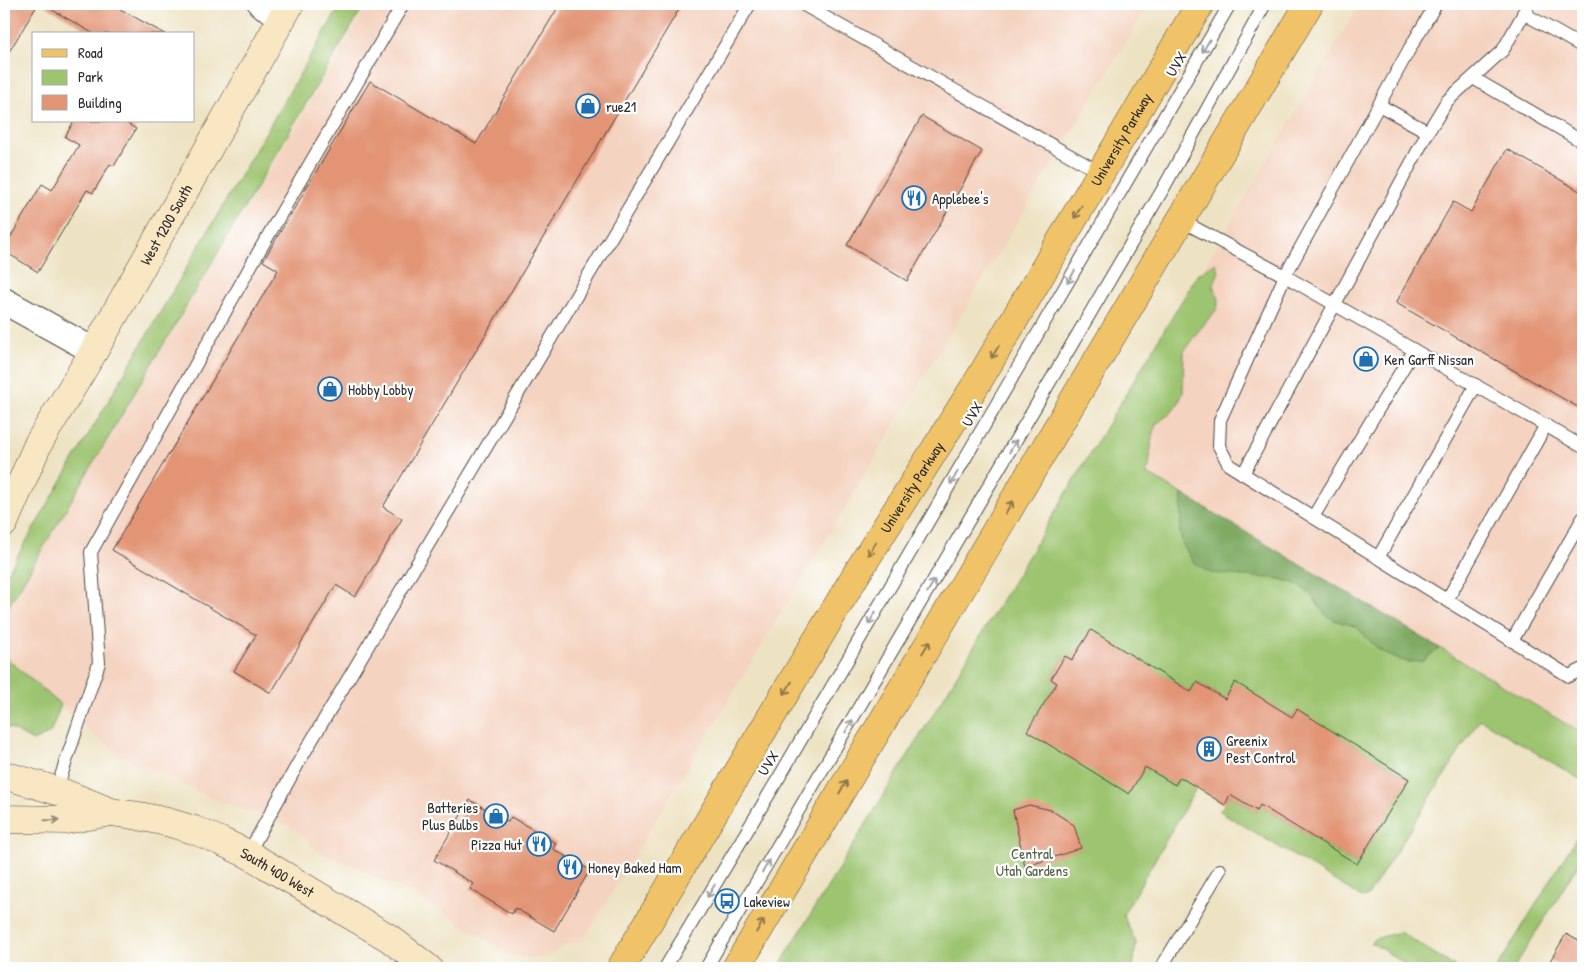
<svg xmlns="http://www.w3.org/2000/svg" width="1587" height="972" font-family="'Patrick Hand',sans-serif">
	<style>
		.built { fill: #f4d3c0 }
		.green { fill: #9dc470; stroke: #64784e }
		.forest { fill: #7eaa62; stroke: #546a46 }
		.building { fill: #e29474 }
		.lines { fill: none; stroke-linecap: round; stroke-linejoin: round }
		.lane-casing { stroke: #484642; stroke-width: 14 }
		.street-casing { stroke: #484642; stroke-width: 28 }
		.secondary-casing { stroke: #484642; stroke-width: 29 }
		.primary-casing { stroke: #484642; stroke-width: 29 }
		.lane { stroke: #fff; stroke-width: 12 }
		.street { stroke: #fff; stroke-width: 26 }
		.secondary { stroke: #f9e7c3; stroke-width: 28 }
		.primary { stroke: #f1c369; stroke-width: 28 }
		.oneway { stroke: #a0a0a0 }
		.oneway2 { stroke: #8e774a }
		.oneway3 { stroke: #928977 }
		.labels { text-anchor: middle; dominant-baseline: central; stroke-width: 4.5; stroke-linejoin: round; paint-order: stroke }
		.street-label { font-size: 15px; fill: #2b2b2b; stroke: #fff }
		.poi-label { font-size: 15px; fill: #2b2b2b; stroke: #fff; text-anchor: start }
		.park-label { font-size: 15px; fill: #536143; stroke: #fff }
	</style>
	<rect width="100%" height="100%" fill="#fff"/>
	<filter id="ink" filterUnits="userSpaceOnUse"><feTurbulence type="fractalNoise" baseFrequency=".02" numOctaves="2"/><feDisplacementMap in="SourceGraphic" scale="10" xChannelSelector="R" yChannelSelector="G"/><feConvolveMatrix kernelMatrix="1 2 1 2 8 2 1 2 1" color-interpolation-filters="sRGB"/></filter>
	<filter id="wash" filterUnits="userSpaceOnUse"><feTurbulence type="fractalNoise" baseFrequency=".0096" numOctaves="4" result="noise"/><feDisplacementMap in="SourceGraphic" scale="20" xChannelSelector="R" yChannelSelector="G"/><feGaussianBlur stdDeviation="1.12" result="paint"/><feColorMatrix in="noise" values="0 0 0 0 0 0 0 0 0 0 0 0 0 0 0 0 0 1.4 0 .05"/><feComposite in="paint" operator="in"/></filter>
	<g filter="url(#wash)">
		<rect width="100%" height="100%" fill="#ede2c2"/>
		<g class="built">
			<polygon points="369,4 1149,4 583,941 566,945 544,958 514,957 416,895 317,850 294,828 210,797 116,753 4,656 4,614"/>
			<polygon points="1360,4 1583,4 1583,734 1097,444 1198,274 1205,266"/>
		</g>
		<g class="green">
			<polygon points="341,4 365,4 4,614 4,579"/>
			<polygon points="1216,263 1219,271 1213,286 1219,299 1217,309 1195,335 1184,351 1183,392 1178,404 1171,413 1156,424 1152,437 1149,467 1146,473 1182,494 1180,533 1259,576 1280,579 1294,583 1309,592 1325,614 1332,619 1357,627 1378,649 1391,657 1408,662 1423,661 1440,648 1583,734 1583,781 1480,719 1368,896 1363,898 1220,811 1230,795 1256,811 1260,805 1357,864 1409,779 1297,710 1292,717 1235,683 1225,699 1197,682 1191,692 1091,631 1072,660 1065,656 1051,679 1057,683 1129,793 1145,767 1175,785 1182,772 1199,783 1123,915 1136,943 1133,968 778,968 954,680 1198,274"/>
			<polygon points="4,656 61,705 50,733 33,741 4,725"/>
			<polygon points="1583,827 1583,857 1514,968 1497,968"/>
			<polygon points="1400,932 1457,968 1401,968 1404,963 1372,943 1374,939"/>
		</g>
		<polygon class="forest" points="1182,494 1440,648 1423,661 1408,662 1391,657 1378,649 1357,627 1332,619 1325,614 1309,592 1294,583 1280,579 1210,573 1194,563 1183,545 1180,533"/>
		<g id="blocks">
			<g class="building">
				<polygon points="4,4 38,4 4,60"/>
				<polygon points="42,4 111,4 165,34 94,34"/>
				<polygon points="560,4 682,4 383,507 402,519 355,597 336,585 271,693 234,671 256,635 112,550 278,270 263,261 370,81 476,144"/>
				<polygon points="922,116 982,151 907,281 847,245"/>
				<polygon points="74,121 123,121 136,129 114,166 110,164 93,193 87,190 38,272 4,251 4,248 42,184 52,190 79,145 65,137"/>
				<polygon points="1507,149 1583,193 1583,410 1396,303 1453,202 1471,212"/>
				<polygon points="1091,630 1191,692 1197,682 1225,699 1235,682 1292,717 1297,709 1409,779 1357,864 1260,805 1257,811 1230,795 1225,805 1180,777 1175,785 1145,767 1129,794 1027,731 1057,683 1051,679 1065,656 1072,660"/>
				<polygon points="470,800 508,822 511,817 556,843 553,849 590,870 554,931 515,908 512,914 470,889 474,884 434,860"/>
				<polygon points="1029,805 1051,810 1074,825 1081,848 1025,867 1013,810"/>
				<polygon points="1566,934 1583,943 1583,968 1564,968 1550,961"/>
			</g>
		</g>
	</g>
	<g filter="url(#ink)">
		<use href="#blocks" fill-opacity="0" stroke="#484642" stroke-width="1"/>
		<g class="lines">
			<g class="lane-casing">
				<g id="lane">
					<polyline points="802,4 1101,173"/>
					<polyline points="1436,4 1410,48 1285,276 1220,420 1219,446 1229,465 1569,676 1583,669"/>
					<polyline points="1523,13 1583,47"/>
					<polyline points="1473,78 1583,142"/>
					<polyline points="1428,132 1447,101 1503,50 1529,4"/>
					<polyline points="1180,220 1285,276 1583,447"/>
					<polyline points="1243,474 1428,132 1379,105"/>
					<polyline points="1313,517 1414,350"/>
					<polyline points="1378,558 1476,385"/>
					<polyline points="1447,600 1546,425"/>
					<polyline points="1512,641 1583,518"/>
					<polyline points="56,791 99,663 91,552 258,253 403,4"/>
					<polyline points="248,854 300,760 750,4"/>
					<polyline points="665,968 781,774 1230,4"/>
					<polyline points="706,968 1163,189 1265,4"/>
					<polyline points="1161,968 1220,870"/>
				</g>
			</g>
			<g class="street-casing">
				<g id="street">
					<polyline points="261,4 282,16"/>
					<polyline points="4,301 94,351"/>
				</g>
			</g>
			<g class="secondary-casing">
				<g id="secondary">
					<path id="s1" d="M 4,523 L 38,444 L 94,351 L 290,4"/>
					<path id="s2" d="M 4,775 L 61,792 L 111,812 L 139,816 L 167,822 L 194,830 L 220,841 L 248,854 L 389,938 L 428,968"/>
					<polyline points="4,819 66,820 111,812"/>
				</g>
			</g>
			<g class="primary-casing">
				<g id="primary">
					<path id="s3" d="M 621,968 L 857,573 L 980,378 L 1200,4"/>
					<polyline points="736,968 1309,4"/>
				</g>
			</g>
			<use href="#lane" class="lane"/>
			<use href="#street" class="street"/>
			<use href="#secondary" class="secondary"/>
			<use href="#primary" class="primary"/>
		</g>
		<defs><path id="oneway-shaft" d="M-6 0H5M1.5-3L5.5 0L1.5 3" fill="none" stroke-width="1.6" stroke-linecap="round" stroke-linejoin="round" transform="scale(1.25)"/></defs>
		<g class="oneway">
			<use href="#oneway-shaft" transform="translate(1206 46) rotate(120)"/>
			<use href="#oneway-shaft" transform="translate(1071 277) rotate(120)"/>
			<use href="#oneway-shaft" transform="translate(1013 446) rotate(-60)"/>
			<use href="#oneway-shaft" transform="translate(954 478) rotate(120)"/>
			<use href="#oneway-shaft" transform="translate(931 586) rotate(-60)"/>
			<use href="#oneway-shaft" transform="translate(872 618) rotate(120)"/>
			<use href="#oneway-shaft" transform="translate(849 726) rotate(-60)"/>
			<use href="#oneway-shaft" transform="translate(766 866) rotate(-59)"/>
			<use href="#oneway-shaft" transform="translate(711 891) rotate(121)"/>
		</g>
		<g class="oneway2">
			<use href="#oneway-shaft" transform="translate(1078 212) rotate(121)"/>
			<use href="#oneway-shaft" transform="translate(995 352) rotate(121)"/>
			<use href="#oneway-shaft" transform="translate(1009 507) rotate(-59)"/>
			<use href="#oneway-shaft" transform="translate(872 549) rotate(122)"/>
			<use href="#oneway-shaft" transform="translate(926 647) rotate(-59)"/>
			<use href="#oneway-shaft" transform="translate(788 688) rotate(121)"/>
			<use href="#oneway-shaft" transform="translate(843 787) rotate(-59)"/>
			<use href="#oneway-shaft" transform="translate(760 926) rotate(-59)"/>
		</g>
		<use class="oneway3" href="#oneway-shaft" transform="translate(52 820) rotate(-1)"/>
	</g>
	<defs>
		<g id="shop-ring" transform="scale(1.25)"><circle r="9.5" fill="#fff" stroke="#1f6fb2" stroke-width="1.5"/><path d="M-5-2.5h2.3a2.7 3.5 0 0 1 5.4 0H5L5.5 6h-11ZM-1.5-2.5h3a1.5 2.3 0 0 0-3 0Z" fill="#1f6fb2"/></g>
		<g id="restaurant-ring" transform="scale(1.25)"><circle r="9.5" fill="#fff" stroke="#1f6fb2" stroke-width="1.5"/><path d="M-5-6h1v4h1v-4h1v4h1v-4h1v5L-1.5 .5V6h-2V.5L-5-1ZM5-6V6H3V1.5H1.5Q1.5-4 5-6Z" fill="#1f6fb2"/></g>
		<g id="building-ring" transform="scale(1.25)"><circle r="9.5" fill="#fff" stroke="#1f6fb2" stroke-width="1.5"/><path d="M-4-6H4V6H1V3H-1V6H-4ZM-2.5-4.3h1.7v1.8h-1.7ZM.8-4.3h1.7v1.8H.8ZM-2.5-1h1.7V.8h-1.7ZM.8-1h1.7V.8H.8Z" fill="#1f6fb2"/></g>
		<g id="bus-ring" transform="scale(1.25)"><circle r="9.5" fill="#fff" stroke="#1f6fb2" stroke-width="1.5"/><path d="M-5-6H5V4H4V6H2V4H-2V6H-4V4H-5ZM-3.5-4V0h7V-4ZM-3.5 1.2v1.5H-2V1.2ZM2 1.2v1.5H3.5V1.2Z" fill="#1f6fb2"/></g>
	</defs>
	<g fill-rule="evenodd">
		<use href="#shop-ring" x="588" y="106"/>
		<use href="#restaurant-ring" x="914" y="198"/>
		<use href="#shop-ring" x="1366" y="359"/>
		<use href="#shop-ring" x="330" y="389"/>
		<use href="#building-ring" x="1209" y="749"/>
		<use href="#shop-ring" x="496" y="816"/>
		<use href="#restaurant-ring" x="539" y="844"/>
		<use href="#restaurant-ring" x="570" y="867"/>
		<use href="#bus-ring" x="727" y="901"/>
	</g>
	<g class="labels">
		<g class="street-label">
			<text transform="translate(1176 64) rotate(-60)">UVX</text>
			<text stroke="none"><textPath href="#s3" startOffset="968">University Parkway</textPath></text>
			<text stroke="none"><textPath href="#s1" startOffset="340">West 1200 South</textPath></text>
			<text transform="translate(972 414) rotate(-60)">UVX</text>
			<text stroke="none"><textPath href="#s3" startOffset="562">University Parkway</textPath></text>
			<text transform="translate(768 763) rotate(-59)">UVX</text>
			<text stroke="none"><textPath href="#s2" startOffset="292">South 400 West</textPath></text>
		</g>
		<g class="poi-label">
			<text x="606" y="106">rue21</text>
			<text x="932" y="198">Applebee's</text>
			<text x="1384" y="359">Ken Garff Nissan</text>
			<text x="348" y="389">Hobby Lobby</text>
			<text x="1226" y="740">Greenix<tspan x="1226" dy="17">Pest Control</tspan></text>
			<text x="478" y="807" text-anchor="end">Batteries<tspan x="478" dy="17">Plus Bulbs</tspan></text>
			<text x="522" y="844" text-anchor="end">Pizza Hut</text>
			<text x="588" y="867">Honey Baked Ham</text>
			<text x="744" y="901">Lakeview</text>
		</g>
		<g class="park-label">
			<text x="1032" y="853">Central<tspan x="1032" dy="17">Utah Gardens</tspan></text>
		</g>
	</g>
	<rect width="1587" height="972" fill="none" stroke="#fff" stroke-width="20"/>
	<rect x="32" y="32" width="162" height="90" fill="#ffffff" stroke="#aaaaaa"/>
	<rect x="42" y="49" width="25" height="8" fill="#f1c369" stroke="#aaaaaa"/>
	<text x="78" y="58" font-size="15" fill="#2b2b2b">Road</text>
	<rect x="42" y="70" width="25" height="15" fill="#9dc470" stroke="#aaaaaa"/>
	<text x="78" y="82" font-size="15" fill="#2b2b2b">Park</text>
	<rect x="42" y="95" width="25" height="15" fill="#e29474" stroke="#aaaaaa"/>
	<text x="78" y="108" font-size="15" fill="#2b2b2b">Building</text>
</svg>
